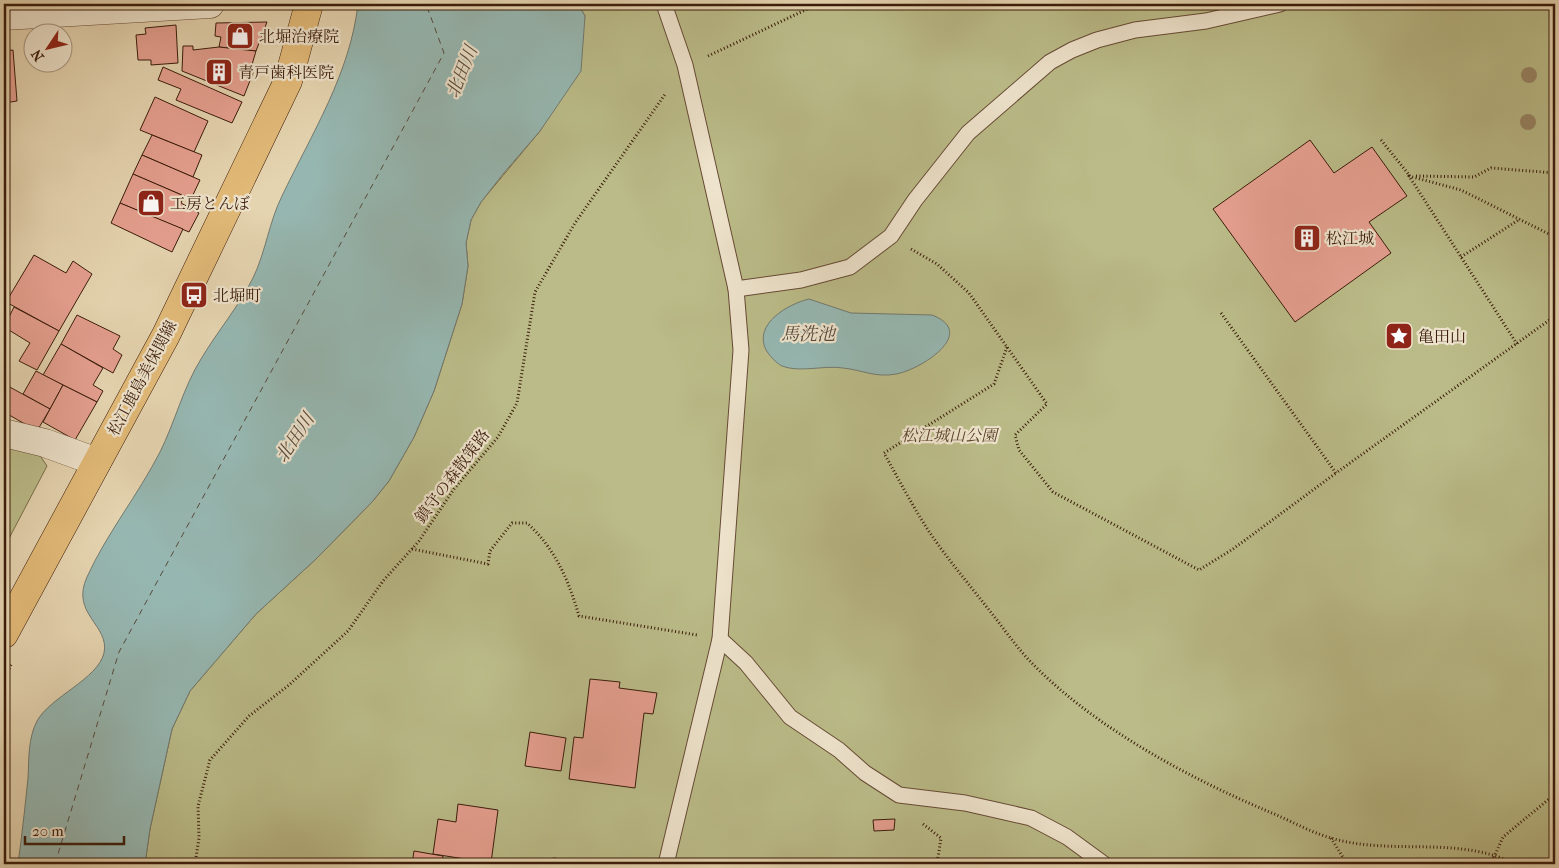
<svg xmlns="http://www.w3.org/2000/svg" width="1559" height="868" font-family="'IM FELL French Canon','Noto Serif JP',serif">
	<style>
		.green { fill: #babb88; stroke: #7a6c4a }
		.water { fill: #96b7b1; stroke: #72796f }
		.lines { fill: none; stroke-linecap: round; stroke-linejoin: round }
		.ferry { stroke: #564a3d; stroke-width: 1; stroke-dasharray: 6 5; stroke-linecap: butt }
		.building { fill: #e59f8f; stroke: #3b1c0b }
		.service-casing { stroke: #664a34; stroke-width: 17 }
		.minor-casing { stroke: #664a34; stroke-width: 29 }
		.primary-casing { stroke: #3b1c0b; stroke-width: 29 }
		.path { stroke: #3b1c0b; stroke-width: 3; stroke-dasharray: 1 2.5; stroke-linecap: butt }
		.service { stroke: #eee3cc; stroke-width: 15 }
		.minor { stroke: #eee3cc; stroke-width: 28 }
		.primary { stroke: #e2ba78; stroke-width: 28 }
		.tree { fill: #998566 }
		.labels { text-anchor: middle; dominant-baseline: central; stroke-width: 4.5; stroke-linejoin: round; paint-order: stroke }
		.poi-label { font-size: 16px; fill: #3b1c0b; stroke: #eee3cc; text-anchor: start }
		.street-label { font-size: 16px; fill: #3b1c0b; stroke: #eee3cc }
		.park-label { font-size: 16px; font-style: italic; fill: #5b442a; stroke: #eee3cc }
		.water-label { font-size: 18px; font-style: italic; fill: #564a3d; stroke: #eee3cc }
	</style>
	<rect width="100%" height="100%" fill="#e5d4b0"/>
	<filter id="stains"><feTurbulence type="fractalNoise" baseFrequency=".004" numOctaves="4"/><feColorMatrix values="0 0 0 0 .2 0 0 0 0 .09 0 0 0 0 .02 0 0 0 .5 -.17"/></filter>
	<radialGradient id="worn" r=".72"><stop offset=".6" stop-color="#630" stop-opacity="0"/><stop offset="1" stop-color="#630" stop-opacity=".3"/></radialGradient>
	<g class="green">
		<polygon points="578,4 1555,4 1555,864 145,864 150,829 172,729 190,691 256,614 316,559 372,502 389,481 414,437 434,391 462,304 468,266 466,243 471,220 481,202 540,131 557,104 585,16"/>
		<polygon points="4,441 35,448 47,466 4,548"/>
	</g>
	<g class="water">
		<path d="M 358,4 L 578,4 L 585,16 L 581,71 L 540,131 L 503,174 L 481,202 L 471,220 L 466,243 L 468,266 L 462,304 L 434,391 L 414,437 L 389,481 L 372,502 L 316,559 L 256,614 L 190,691 L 172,729 L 150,829 L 145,864 L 18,864 C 22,835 25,807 28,778 C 29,759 28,738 37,721 C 50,697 98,679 104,653 C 110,625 70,614 87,577 C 107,533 138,495 160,452 C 175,422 183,388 201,359 C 217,332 239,306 253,278 C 266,251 269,222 282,196 C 312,133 350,74 358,4 Z"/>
		<path d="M 809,299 L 851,313 L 932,315 C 979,333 920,370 896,374 C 876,378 862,370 843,368 C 824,365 800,373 782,366 C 776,363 769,355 766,350 C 753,324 788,304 809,299 Z"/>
	</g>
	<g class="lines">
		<polyline class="ferry" points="55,864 119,652 444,53 426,4"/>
	</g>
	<g class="building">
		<polygon points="267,22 256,51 219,47 221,37 215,36 216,23"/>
		<polygon points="176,25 178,63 151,65 151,60 138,60 136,35 146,34 145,28"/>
		<polygon points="183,46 193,46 193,50 219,47 256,51 251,68 253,73 244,96 182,71"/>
		<polygon points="13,50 17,101 4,103 4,51"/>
		<polygon points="163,67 242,102 232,123 176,100 181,89 158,80"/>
		<polygon points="155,97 208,121 194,152 140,130"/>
		<polygon points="152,135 202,155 193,177 142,155"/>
		<polygon points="1310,140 1334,173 1372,147 1407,196 1369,222 1391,253 1295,322 1213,209"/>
		<polygon points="142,155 200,180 191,199 133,174"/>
		<polygon points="133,174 184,196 181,203 199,213 189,232 120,203"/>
		<polygon points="120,203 183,229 172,252 111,223"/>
		<polygon points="34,255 66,273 73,261 92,274 59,331 6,302"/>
		<polygon points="14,307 59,331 37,370 19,361 30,343 4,327"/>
		<polygon points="77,315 120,336 113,349 122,355 113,373 61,344"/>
		<polygon points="4,344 9,345 4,369"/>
		<polygon points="61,344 103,368 93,385 103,391 97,402 43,375"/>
		<polygon points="36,371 63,385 50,409 23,394"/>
		<polygon points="6,385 50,409 37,431 4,412"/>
		<polygon points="63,385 97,402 75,440 43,422"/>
		<polygon points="590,679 620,682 619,688 657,693 653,714 644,713 635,788 569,779 574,737 583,738"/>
		<polygon points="530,732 566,738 561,771 525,766"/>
		<polygon points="458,804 498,810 491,863 433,854 438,819 456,822"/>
		<polygon points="895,819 894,830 874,831 873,820"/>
		<polygon points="414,851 443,856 442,864 412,864"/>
		<polygon points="553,858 616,864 552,864"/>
	</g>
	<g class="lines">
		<g class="service-casing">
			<g id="service">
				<polyline points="664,4 685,65 736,289 741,350 720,639 666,864"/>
				<polyline points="736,289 801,280 850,267 891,236 915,200 968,133 1050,62 1072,50 1097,40 1135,30 1206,21 1280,4"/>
				<polyline points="720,639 746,663 790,717 839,750 865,773 899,795 965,803 1031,818 1067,837 1104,864"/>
			</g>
		</g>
		<g class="minor-casing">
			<g id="minor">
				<polyline points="4,16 210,4"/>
				<polyline points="4,433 45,443 97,462"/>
			</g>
		</g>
		<g class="primary-casing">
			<polyline id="primary" points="4,634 166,335 288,81 309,4"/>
		</g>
		<g class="path">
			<polyline points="708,56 818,4"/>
			<polyline points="1381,140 1410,176"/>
			<polyline points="1416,176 1474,177 1491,168 1555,173"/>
			<polyline points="911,249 937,264 969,293 1047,404 1015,435 1019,450 1053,492 1199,570 1233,549 1336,473"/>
			<polyline points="1461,257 1520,219"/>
			<polyline points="1221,313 1336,473 1555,316"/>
			<polyline points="1517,344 1409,176 1461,190 1555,237"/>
			<path d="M 1007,347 L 994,384 L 884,453 C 899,480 913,507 930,533 C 949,561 972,588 993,615 C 1004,629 1015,645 1028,659 C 1090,725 1188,778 1272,813 C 1291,821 1310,832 1331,838 C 1390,856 1459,835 1515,864"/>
			<path d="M 412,549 L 488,564 L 490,551 L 512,523 L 527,523 C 555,548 569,581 579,616 L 697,635"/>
			<polyline points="4,678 12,663"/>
			<polyline points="923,824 941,838 937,864"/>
			<polyline points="1331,838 1347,864"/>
			<polyline points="195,864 199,838 198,806 210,760 249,716 289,685 348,631 383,581 419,541 454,489 498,437 517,403 535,292 575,223 666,93"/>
			<polyline points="1497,864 1494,857 1503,837 1555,794"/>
		</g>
		<use href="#service" class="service"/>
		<use href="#minor" class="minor"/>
		<use href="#primary" class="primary"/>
	</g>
	<g class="tree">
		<circle cx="1529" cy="75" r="8"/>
		<circle cx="1528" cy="122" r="8"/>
	</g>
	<defs>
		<g id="shop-square" transform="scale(1.4375)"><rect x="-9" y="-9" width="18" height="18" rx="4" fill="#8f2418" stroke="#eee3cc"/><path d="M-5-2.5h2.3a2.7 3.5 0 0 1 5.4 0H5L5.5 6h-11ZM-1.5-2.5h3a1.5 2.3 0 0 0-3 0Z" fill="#fff"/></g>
		<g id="building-square" transform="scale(1.4375)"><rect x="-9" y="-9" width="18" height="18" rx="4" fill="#8f2418" stroke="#eee3cc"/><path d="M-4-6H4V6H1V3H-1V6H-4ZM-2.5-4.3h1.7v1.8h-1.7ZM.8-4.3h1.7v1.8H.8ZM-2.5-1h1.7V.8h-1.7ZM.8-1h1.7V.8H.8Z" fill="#fff"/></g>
		<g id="bus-square" transform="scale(1.4375)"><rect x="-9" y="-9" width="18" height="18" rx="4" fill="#8f2418" stroke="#eee3cc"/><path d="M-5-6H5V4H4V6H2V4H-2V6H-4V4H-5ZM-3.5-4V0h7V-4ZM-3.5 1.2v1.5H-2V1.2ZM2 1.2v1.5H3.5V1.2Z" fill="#fff"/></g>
		<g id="sight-square" transform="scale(1.4375)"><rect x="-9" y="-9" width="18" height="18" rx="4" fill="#8f2418" stroke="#eee3cc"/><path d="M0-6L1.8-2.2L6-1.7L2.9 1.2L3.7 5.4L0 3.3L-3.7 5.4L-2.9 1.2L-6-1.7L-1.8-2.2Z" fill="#fff"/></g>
	</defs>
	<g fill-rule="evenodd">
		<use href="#shop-square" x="240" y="36"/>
		<use href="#building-square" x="219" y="72"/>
		<use href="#shop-square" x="151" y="203"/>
		<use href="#building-square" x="1307" y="238"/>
		<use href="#bus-square" x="194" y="295"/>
		<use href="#sight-square" x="1399" y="336"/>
	</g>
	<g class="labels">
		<g class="poi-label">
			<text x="259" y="36">北堀治療院</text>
			<text x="238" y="72">青戸歯科医院</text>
			<text x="170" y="203">工房とんぼ</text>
			<text x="1326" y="238">松江城</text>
			<text x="213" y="295">北堀町</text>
			<text x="1418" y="336">亀田山</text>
		</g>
		<g class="street-label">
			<text transform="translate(142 378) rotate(-62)">松江鹿島美保関線</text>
			<text transform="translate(452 476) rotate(-53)">鎮守の森散策路</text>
		</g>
		<g class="park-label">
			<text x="949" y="435">松江城山公園</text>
		</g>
		<g class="water-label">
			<text transform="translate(462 72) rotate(-68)">北田川</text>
			<text x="808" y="334">馬洗池</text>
			<text transform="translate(295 438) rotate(-56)">北田川</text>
		</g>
	</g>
	<rect width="1559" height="868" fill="none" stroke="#e5d4b0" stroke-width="20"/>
	<rect x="5" y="5" width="1549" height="858" fill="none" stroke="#3b1c0b" stroke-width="2.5"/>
	<rect x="10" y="10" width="1539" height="848" fill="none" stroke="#3b1c0b"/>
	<g transform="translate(48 48) rotate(235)"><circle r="24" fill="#eee3cc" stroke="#a6937f"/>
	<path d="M0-4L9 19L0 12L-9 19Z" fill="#8f2418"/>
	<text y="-8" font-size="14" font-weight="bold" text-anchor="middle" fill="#3b1c0b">N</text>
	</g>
	<path d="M25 836v8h99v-8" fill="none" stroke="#3b1c0b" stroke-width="2.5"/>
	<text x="32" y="836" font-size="15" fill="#3b1c0b" stroke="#eee3cc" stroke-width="4" paint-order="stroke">20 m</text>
	<rect width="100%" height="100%" filter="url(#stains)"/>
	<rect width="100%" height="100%" fill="url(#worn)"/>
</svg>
